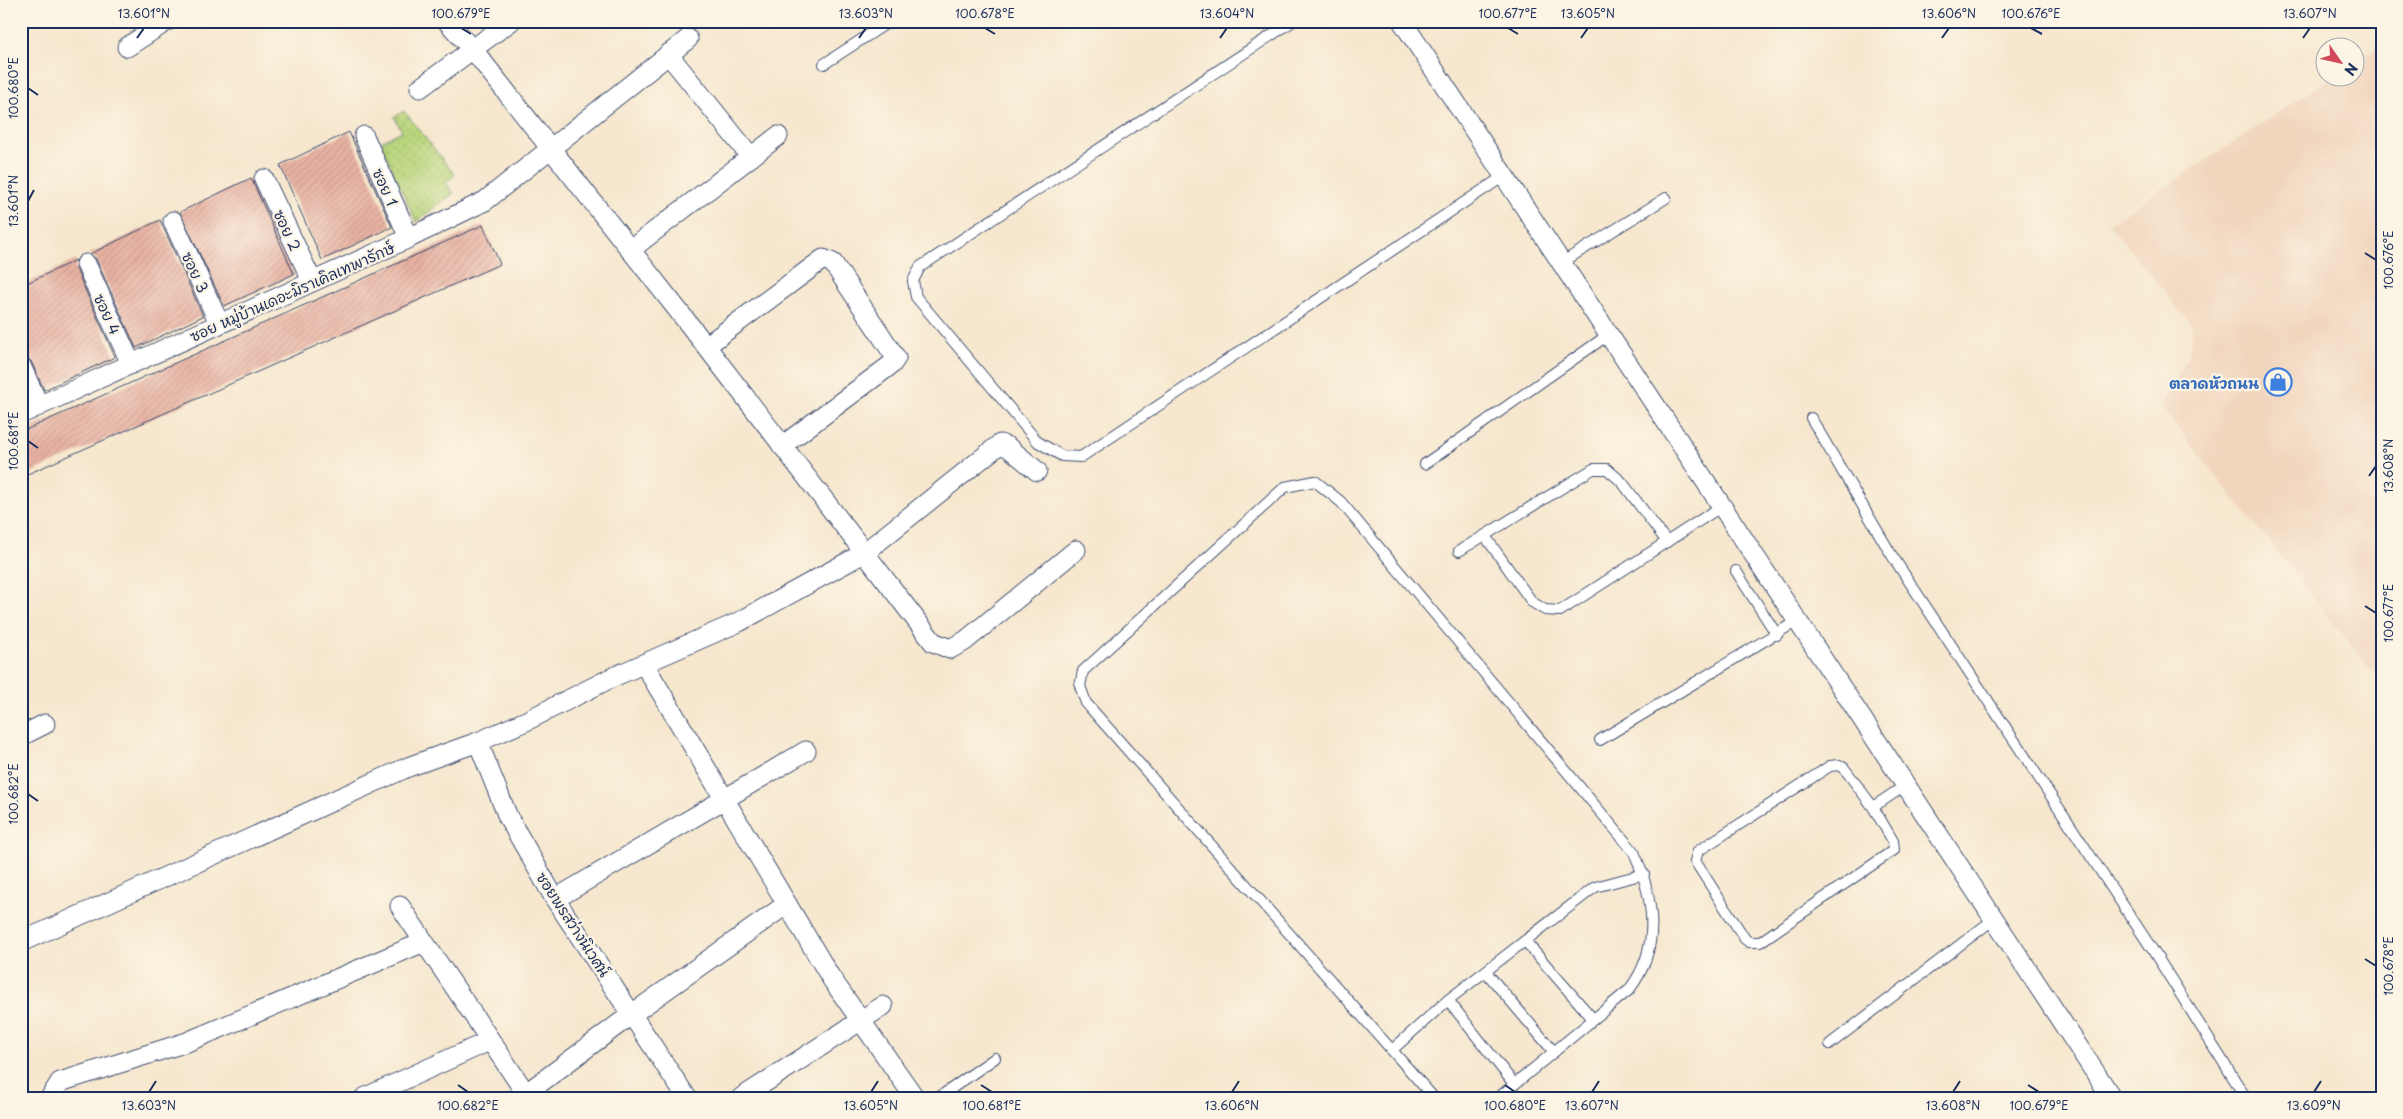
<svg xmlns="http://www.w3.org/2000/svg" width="2403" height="1119" font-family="'Playpen Sans','Playpen Sans Thai',sans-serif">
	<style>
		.built { fill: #f1d5bd }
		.park { fill: url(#park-dots); stroke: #6a826c }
		.building { fill: url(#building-hatch) }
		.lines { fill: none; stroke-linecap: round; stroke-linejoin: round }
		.service-casing { stroke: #3c4b6f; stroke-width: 12 }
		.minor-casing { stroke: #3c4b6f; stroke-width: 21 }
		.service { stroke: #fff; stroke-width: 10 }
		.minor { stroke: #fff; stroke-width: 19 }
		.ticks { fill: none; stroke: #1b2f5e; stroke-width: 2 }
		.labels { text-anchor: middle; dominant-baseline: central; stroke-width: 4.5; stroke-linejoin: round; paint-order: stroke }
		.street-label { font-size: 15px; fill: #1b2f5e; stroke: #fcf5e5 }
		.shop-label { font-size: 15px; font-weight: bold; fill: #366cbe; stroke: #fcf5e5; text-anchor: end }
		.neatline { fill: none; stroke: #1b2f5e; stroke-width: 2 }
		.ticks-label { font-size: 12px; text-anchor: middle; fill: #1b2f5e }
	</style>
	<defs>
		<pattern id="park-dots" width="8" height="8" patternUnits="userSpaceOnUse" patternTransform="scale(1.25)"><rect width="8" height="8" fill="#b8d47a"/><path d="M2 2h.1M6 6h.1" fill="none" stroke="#9eb66c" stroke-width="1.8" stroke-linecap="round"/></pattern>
		<pattern id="building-hatch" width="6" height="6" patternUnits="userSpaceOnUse" patternTransform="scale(1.25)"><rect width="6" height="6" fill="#e8b2a2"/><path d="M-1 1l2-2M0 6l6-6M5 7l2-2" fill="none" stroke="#c6998e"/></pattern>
	</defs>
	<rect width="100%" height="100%" fill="#fcf5e5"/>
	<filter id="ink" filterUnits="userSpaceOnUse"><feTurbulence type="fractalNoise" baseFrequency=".02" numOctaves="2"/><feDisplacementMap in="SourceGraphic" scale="10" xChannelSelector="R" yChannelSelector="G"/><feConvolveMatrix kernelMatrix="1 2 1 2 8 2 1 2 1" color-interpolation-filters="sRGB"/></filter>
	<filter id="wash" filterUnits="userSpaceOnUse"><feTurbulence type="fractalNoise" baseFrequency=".0096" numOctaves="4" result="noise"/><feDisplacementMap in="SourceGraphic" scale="20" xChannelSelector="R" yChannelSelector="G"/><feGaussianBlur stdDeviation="1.12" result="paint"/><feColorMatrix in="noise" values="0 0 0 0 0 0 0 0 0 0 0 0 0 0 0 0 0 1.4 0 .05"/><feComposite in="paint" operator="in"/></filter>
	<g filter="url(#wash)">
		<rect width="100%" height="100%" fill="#f6e7ce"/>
		<polygon class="built" points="2382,44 2382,683 2160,406 2188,357 2193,327 2109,224 2331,78 2356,78 2356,62"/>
		<polygon class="park" points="404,111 455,175 446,183 454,193 416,222 380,142 402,131 394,117"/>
		<g id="blocks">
			<g class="building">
				<polygon points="349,132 392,227 322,260 280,165"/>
				<polygon points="251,178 294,274 224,306 180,212"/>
				<polygon points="160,220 203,316 136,348 96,259 90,254"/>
				<polygon points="483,225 500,264 21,477 21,432"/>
				<polygon points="76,260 76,269 115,357 44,390 31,361 21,355 21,286"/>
			</g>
		</g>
	</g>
	<g filter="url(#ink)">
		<use href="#blocks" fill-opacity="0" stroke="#3c4b6f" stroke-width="1"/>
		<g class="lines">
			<g class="service-casing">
				<g id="service">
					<polyline points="1293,21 920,267 913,281 916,297 1038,442 1062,456 1081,457 1504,176"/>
					<polyline points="824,64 890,21"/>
					<polyline points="1561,263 1666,198"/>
					<polyline points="1811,418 1891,554 2152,949 2246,1098"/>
					<polyline points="1425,464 1608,335"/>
					<polyline points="1485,536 1532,602 1545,610 1560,611 1722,506"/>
					<polyline points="1459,551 1593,469 1607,469 1622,482 1667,542"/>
					<polyline points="1736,571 1777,635"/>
					<polyline points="1600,740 1797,621"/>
					<polyline points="1873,807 1844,768 1839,765 1830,766 1698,851 1695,861 1745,939 1749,942 1760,942 1894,850 1893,841 1873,807 1906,785"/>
					<polyline points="1525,941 1593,1019"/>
					<polyline points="1486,972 1554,1052"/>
					<polyline points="1448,1000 1514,1084"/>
					<polyline points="1830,1044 1994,919"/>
					<polyline points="1392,1050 1448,1000 1595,887 1644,874"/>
					<polyline points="938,1098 995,1058"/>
					<path d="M 1434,1098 L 1086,703 L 1080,686 L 1083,671 L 1285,487 L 1315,481 L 1341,502 L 1634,852 C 1654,899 1662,947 1629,990 L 1498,1098"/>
				</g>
			</g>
			<g class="minor-casing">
				<g id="minor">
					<polyline points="447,21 478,56 706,346 933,642 950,649 965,641 1076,550"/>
					<polyline points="1402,21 2112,1098"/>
					<polyline points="127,47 167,21"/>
					<polyline points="668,54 751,157"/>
					<polyline points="420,88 511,21"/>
					<polyline points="364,136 409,238"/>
					<polyline points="264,179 312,281"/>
					<polyline points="173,221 219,323"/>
					<polyline points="630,250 778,136"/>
					<polyline points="86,264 131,364"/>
					<polyline points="706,346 823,259 833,263 896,358 892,364 782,446"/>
					<polyline points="21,366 39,406"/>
					<polyline points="21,414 409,238 485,201 688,39"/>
					<polyline points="644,664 831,978 915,1098"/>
					<polyline points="21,736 45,724"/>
					<polyline points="478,742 508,817 555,899 687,1098"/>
					<polyline points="555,899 806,751"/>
					<polyline points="400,906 529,1098"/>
					<polyline points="21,942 408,767 478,742 526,721 611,678 739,622 864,553 1000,444 1008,447 1037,471"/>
					<polyline points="50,1098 60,1082 187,1042 424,942"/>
					<polyline points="364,1098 489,1041"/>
					<polyline points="520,1098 632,1014 787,904"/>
					<polyline points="741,1098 883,1006"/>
				</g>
			</g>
			<use href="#service" class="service"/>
			<use href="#minor" class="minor"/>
		</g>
	</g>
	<path class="ticks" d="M 461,28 L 471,34M 985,28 L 995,34M 1508,28 L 1518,34M 2031,28 L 2042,34M 137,38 L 144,28M 859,38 L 866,28M 1220,38 L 1227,28M 1581,38 L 1588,28M 1942,38 L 1949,28M 2303,38 L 2310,28M 28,88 L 38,95M 28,201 L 34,190M 2365,253 L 2376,260M 28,441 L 38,448M 2369,476 L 2376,466M 2365,606 L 2376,613M 28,794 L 38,801M 2365,959 L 2376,966M 458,1085 L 468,1092M 981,1085 L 992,1092M 1505,1085 L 1515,1092M 2028,1085 L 2039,1092M 149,1092 L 156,1081M 871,1092 L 878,1081M 1232,1092 L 1239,1081M 1592,1092 L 1599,1081M 1953,1092 L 1960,1081M 2314,1092 L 2321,1081"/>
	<defs>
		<g id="shop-ring" transform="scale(1.4375)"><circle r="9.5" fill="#fcf5e5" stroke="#3f7fe0" stroke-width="1.5"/><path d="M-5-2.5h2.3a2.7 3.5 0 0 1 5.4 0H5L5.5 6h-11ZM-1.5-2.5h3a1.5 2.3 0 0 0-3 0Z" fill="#3f7fe0"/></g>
	</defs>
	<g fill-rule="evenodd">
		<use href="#shop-ring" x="2278" y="382"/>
	</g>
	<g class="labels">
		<g class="street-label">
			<text transform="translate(386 187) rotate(66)">ซอย 1</text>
			<text transform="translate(288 230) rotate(65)">ซอย 2</text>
			<text transform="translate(196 272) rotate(66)">ซอย 3</text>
			<text transform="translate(292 291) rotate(-24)">ซอย หมู่บ้านเดอะมิราเคิลเทพารักษ์</text>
			<text transform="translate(108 314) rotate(66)">ซอย 4</text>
			<text transform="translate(574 924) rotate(57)">ซอยพรสว่างนิเวศน์</text>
		</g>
		<g class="shop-label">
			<text x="2259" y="382">ตลาดหัวถนน</text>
		</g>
	</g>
	<rect width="2403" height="1119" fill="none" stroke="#fcf5e5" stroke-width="55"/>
	<g transform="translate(2340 62) rotate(124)"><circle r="24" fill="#fcf5e5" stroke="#a2a6af"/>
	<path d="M0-4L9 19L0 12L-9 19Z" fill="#d1495b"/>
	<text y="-8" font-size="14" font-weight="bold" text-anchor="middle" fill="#1b2f5e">N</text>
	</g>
	<rect x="28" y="28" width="2348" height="1064" class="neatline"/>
	<g class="ticks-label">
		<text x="144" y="18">13.601°N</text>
		<text x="461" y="18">100.679°E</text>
		<text x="866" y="18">13.603°N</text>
		<text x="985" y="18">100.678°E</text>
		<text x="1227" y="18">13.604°N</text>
		<text x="1508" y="18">100.677°E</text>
		<text x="1588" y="18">13.605°N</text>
		<text x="1949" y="18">13.606°N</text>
		<text x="2031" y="18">100.676°E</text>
		<text x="2310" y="18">13.607°N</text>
		<text transform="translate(14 88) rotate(-90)" y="4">100.680°E</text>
		<text transform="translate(14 201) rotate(-90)" y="4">13.601°N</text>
		<text transform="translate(2389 260) rotate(-90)" y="4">100.676°E</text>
		<text transform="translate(14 441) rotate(-90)" y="4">100.681°E</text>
		<text transform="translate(2389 466) rotate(-90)" y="4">13.608°N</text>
		<text transform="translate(2389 613) rotate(-90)" y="4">100.677°E</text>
		<text transform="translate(14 794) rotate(-90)" y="4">100.682°E</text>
		<text transform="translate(2389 966) rotate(-90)" y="4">100.678°E</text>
		<text x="149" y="1110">13.603°N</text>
		<text x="468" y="1110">100.682°E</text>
		<text x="871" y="1110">13.605°N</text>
		<text x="992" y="1110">100.681°E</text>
		<text x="1232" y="1110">13.606°N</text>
		<text x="1515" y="1110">100.680°E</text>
		<text x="1592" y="1110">13.607°N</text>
		<text x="1953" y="1110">13.608°N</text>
		<text x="2039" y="1110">100.679°E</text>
		<text x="2314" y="1110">13.609°N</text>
	</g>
</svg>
